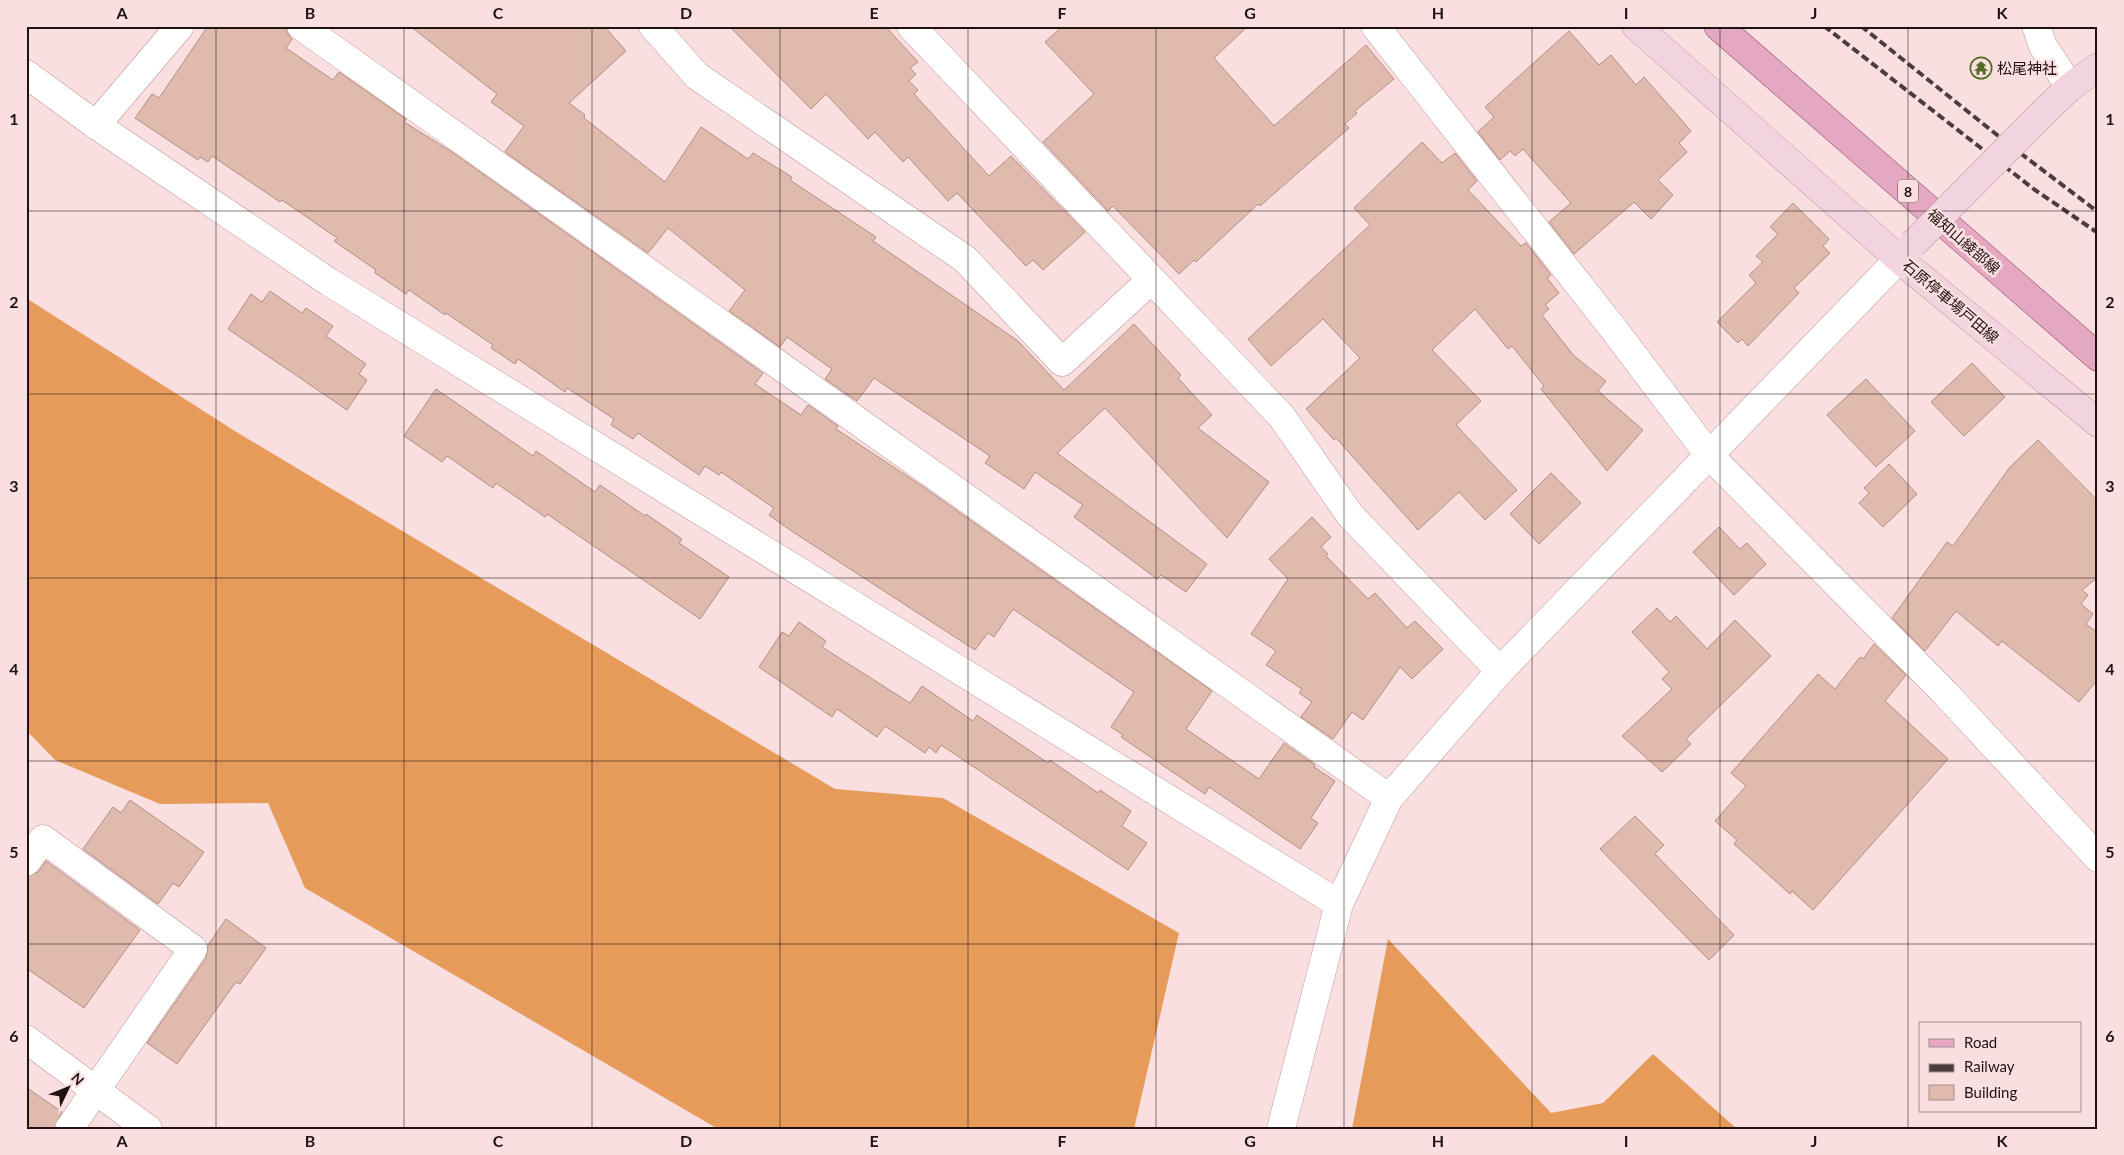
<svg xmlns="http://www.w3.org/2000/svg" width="2124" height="1155" font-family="Lato,'Noto Sans JP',sans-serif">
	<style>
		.forest { fill: #e69b5a }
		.building { fill: #e1baae; stroke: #b38f83 }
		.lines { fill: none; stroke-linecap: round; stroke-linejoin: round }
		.minor-casing { stroke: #c09899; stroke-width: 29 }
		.tertiary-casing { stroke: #c09899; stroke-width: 29 }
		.secondary-casing { stroke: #c09899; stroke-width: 29 }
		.primary-casing { stroke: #954e6b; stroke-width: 29 }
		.minor { stroke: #fff; stroke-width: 28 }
		.tertiary { stroke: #fff; stroke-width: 28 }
		.secondary { stroke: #f2d4e1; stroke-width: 28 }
		.primary { stroke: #e5a8c3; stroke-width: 28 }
		.rail { stroke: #4d3c3d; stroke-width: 4; stroke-dasharray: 8 4; stroke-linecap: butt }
		.secondary-bridge-casing { stroke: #c09899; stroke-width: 29; stroke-linecap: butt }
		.secondary-bridge { stroke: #f2d4e1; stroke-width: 28 }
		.grid { fill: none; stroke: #201213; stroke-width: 1; stroke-opacity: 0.55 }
		.labels { text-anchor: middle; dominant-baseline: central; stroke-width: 5; stroke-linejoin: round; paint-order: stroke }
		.shield { fill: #fadfe0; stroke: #615050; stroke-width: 1 }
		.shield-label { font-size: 14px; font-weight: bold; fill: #201213 }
		.poi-label { font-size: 15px; fill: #201213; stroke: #fadfe0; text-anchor: start }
		.street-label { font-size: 15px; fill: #201213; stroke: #fadfe0 }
		.neatline { fill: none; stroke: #201213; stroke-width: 2 }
		.grid-label { font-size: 16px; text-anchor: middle; font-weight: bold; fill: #201213 }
	</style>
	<rect width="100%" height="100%" fill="#fadfe0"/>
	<g class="forest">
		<polygon points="26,298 238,433 835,789 943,798 1179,933 1134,1129 718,1129 305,888 268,803 160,804 55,760 26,730"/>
		<polygon points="1388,939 1551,1113 1603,1103 1653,1054 1737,1129 1352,1129"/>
	</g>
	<g class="building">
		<polygon points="208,26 286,26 287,33 292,39 286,48 333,80 339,72 406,119 404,122 452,152 763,373 755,384 801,415 808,405 838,426 836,429 922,486 1212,691 1186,729 1259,779 1284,743 1315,765 1314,767 1335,781 1311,818 1318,823 1300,849 1209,787 1205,794 1121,737 1123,735 1111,727 1134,692 1013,609 994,637 988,633 975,650 793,532 769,515 774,508 721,472 719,475 705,466 699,475 638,433 633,439 611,425 614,419 567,388 565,392 518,359 515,364 491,348 493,345 446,313 445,315 409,290 406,294 375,273 376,270 334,241 337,238 282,200 280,202 212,156 208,162 200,157 198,160 135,118 152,94 159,98"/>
		<polygon points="410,26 604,26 626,51 569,103 585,115 584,118 665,182 701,127 748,159 753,153 792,177 790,180 876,237 873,241 1018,341 1064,390 1134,324 1181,375 1178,378 1212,415 1198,428 1269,482 1227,538 1105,408 1057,453 1207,564 1186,592 1161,575 1157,579 1074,517 1083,505 1035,472 1024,489 985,463 990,456 874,378 857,401 825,379 832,369 787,337 780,347 729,311 745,290 668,228 648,253 505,152 524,126 491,102 497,94"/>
		<polygon points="729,26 885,26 918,62 910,68 916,74 909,81 918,90 914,94 989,176 1011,156 1085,232 1043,270 1033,260 1026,266 957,193 948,201 908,157 903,162 875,132 868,139 826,94 811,109"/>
		<polygon points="1063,26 1248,26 1214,58 1274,126 1366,45 1394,79 1355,111 1357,113 1345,124 1349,128 1260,206 1258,204 1196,262 1194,260 1179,274 1113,206 1108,211 1043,142 1094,94 1045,42"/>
		<polygon points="1569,31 1599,65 1611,55 1636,85 1644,77 1691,131 1679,143 1687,152 1658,180 1673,195 1651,219 1634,202 1574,254 1549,222 1571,203 1523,149 1515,156 1510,151 1500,160 1478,132 1494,117 1485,107"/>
		<polygon points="1422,142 1442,163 1455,153 1477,181 1468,190 1521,246 1526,243 1551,275 1547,278 1559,293 1545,305 1549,309 1542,315 1574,356 1606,381 1598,391 1643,430 1607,471 1541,389 1544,386 1512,346 1508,349 1475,309 1432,350 1481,401 1456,425 1517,490 1485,520 1459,492 1418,530 1336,438 1334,440 1306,409 1360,358 1323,319 1271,366 1248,339 1370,225 1354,208"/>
		<polygon points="1793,203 1829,239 1823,246 1830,253 1794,288 1799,293 1748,346 1742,339 1738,343 1717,322 1756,283 1749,275 1763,262 1756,256 1778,234 1770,227"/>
		<polygon points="270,291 302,313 306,308 333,326 326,336 366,364 359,374 367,380 347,410 228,329 251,294 262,302"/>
		<polygon points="1972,363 2005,397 1964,436 1931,402"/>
		<polygon points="1866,379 1915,431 1876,467 1827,415"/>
		<polygon points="436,389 533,456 536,451 595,492 600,485 645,516 646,514 682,539 679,543 729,577 700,619 547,514 545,517 496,483 493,488 447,456 442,462 404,436"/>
		<polygon points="2038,440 2098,501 2098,577 2082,590 2088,595 2081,604 2093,614 2086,624 2098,633 2098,679 2079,702 2002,641 1998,646 1956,611 1925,651 1892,618 1947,542 1953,546 2010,467"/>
		<polygon points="1889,464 1917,494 1883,527 1859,503 1869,493 1864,488"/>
		<polygon points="1551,473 1581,503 1539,544 1510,514"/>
		<polygon points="1312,517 1331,537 1321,547 1328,554 1326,556 1368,599 1375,593 1407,628 1415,621 1443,649 1412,679 1400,667 1363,720 1352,712 1333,739 1301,717 1312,702 1299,693 1302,689 1266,665 1276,651 1251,634 1288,579 1269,559"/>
		<polygon points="1719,527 1740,549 1747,543 1766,564 1734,595 1693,552"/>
		<polygon points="1657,608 1670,622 1676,616 1707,649 1735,620 1771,656 1686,739 1691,744 1662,772 1622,736 1672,689 1662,679 1669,672 1632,632"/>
		<polygon points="799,622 826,641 822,647 910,703 922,686 973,721 977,715 1048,763 1050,760 1098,793 1100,790 1131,811 1122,826 1147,843 1128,870 941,745 936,753 929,747 925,753 885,726 877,737 837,709 832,717 759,667 782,632 789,636"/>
		<polygon points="1874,644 1906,675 1885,701 1948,759 1813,910 1792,891 1790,894 1734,844 1737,840 1715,821 1746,786 1731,773 1818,674 1835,689 1860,657 1863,659"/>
		<polygon points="130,800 204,852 179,887 173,883 158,904 83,849 113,807 121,813"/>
		<polygon points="1635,816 1664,845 1655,854 1734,935 1709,960 1600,849"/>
		<polygon points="46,861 140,930 84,1008 26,968 26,877 38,872"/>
		<polygon points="226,919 266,948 240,984 236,982 177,1064 147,1043 206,958 208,945"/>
		<polygon points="26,1087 62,1112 54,1129 26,1129"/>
	</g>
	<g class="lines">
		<g class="minor-casing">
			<g id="minor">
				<polyline points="301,26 1389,798"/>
				<polyline points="653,26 697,76 965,259 1062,362 1151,280"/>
				<polyline points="911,26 1282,417 1350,515 1500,671"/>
				<polyline points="1375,26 1612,327 1709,455 1945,693 2098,858"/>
				<polyline points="2036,26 2043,46 2070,87"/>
				<polyline points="26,74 96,125 329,282 1339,904"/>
				<polyline points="96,125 180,26"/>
				<polyline points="26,862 43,839 193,949 69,1129"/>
				<polyline points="26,1039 148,1129"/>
			</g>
		</g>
		<g class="tertiary-casing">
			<polyline id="tertiary" points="1281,1129 1339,904 1389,798 1500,671 1899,259"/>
		</g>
		<g class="secondary-casing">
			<g id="secondary">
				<polyline points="1636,26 1899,259 2098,423"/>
				<polyline points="2044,112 2070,87 2098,67"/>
			</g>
		</g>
		<g class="primary-casing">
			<polyline id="primary" points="1718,26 2098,357"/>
		</g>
		<use href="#minor" class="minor"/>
		<use href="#tertiary" class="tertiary"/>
		<use href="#secondary" class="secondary"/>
		<use href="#primary" class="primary"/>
		<g class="rail">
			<polyline points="1824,26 2035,190 2098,233"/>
			<polyline points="1861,26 2007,143 2098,212"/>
		</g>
		<g class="secondary-bridge-casing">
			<polyline id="secondary-bridge" points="1913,244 2044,112"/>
		</g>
		<use href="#secondary-bridge" class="secondary-bridge"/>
	</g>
	<path class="grid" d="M 216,26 L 216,1129M 404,26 L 404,1129M 592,26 L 592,1129M 780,26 L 780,1129M 968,26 L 968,1129M 1156,26 L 1156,1129M 1344,26 L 1344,1129M 1532,26 L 1532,1129M 1720,26 L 1720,1129M 1908,26 L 1908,1129M 26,211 L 2098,211M 26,394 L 2098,394M 26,578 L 2098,578M 26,761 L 2098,761M 26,944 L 2098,944"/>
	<defs>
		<g id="temple-ring" transform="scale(1.125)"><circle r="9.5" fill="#fadfe0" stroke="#516d22" stroke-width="1.5"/><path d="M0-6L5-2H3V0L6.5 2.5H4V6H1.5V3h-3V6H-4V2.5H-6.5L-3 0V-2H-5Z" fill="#516d22"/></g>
	</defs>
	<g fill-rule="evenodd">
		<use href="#temple-ring" x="1981" y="68"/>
	</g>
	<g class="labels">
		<rect class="shield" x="1898" y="179.5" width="20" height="23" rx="4"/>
		<g class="shield-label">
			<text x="1908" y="191">8</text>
		</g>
		<g class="poi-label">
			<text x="1997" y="68">松尾神社</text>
		</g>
		<g class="street-label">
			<text transform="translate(1964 241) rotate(41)">福知山綾部線</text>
			<text transform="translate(1951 301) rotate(40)">石原停車場戸田線</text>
		</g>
	</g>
	<rect width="2124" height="1155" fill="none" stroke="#fadfe0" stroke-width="55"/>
	<rect x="1919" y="1022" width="162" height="90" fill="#fadfe0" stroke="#a38d8e"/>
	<rect x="1929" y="1039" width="25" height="8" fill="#e5a8c3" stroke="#a38d8e"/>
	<text x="1964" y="1048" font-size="15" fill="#201213">Road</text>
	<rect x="1929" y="1064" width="25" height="8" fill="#4d3c3d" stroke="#a38d8e"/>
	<text x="1964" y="1072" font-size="15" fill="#201213">Railway</text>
	<rect x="1929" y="1085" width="25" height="15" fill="#e1baae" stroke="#a38d8e"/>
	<text x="1964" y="1098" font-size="15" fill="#201213">Building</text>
	<g transform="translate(68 1088) rotate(47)" stroke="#fadfe0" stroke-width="4" paint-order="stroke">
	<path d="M0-4L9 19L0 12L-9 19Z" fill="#201213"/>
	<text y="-8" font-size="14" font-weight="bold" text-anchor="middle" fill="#201213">N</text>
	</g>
	<rect x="28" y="28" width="2068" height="1100" class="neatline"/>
	<g class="grid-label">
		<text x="122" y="19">A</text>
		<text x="310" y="19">B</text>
		<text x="498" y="19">C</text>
		<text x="686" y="19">D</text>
		<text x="874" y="19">E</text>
		<text x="1062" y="19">F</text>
		<text x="1250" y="19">G</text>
		<text x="1438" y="19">H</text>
		<text x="1626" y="19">I</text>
		<text x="1814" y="19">J</text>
		<text x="2002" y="19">K</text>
		<text x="14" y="125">1</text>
		<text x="2110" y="125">1</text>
		<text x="14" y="308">2</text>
		<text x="2110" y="308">2</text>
		<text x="14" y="492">3</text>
		<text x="2110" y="492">3</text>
		<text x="14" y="675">4</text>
		<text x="2110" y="675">4</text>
		<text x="14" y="858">5</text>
		<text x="2110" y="858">5</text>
		<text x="14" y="1042">6</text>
		<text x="2110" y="1042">6</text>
		<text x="122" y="1147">A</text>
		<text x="310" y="1147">B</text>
		<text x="498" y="1147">C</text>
		<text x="686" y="1147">D</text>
		<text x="874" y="1147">E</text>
		<text x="1062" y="1147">F</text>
		<text x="1250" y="1147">G</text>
		<text x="1438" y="1147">H</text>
		<text x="1626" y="1147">I</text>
		<text x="1814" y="1147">J</text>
		<text x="2002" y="1147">K</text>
	</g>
</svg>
